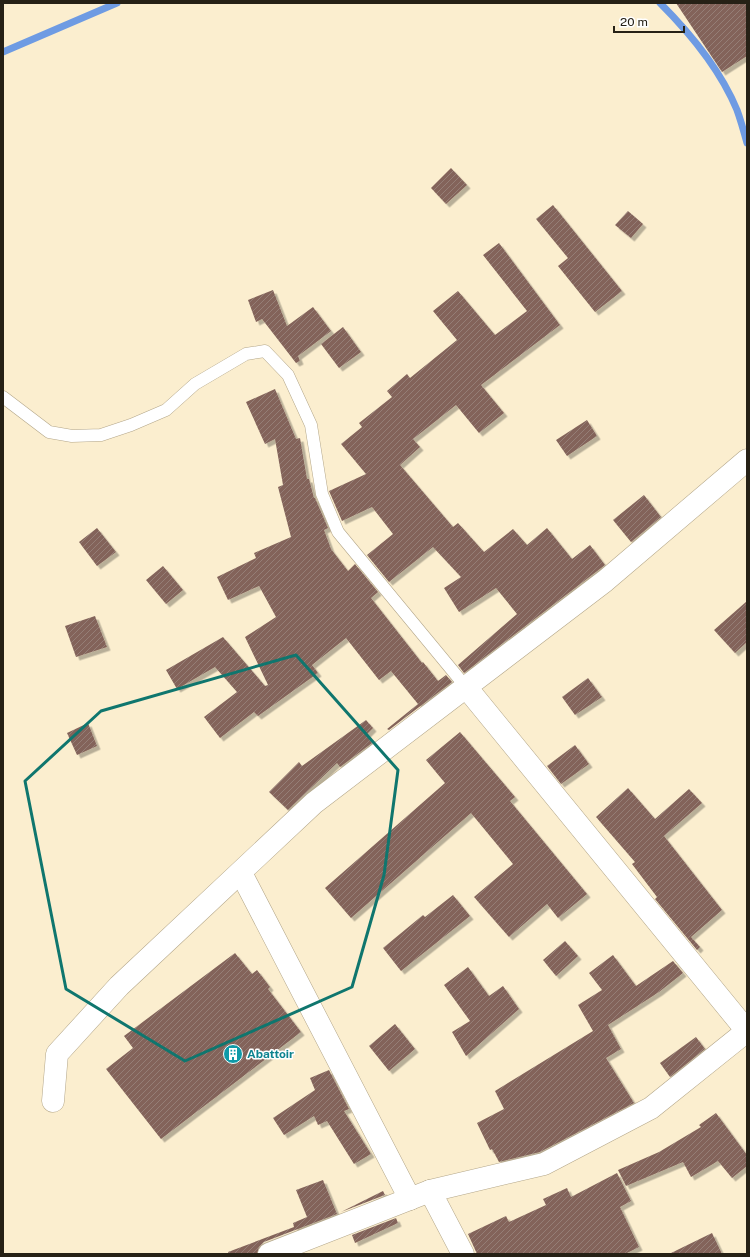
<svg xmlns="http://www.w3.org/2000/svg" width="750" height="1257" font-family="'Public Sans',sans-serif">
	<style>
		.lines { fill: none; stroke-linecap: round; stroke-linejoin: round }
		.stream { stroke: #6e9be3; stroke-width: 7 }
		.building { fill: url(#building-hatch); filter: url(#shadow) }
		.lane-casing { stroke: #b3a689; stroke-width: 13 }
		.street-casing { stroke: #b3a689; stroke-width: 23 }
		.lane { stroke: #fff; stroke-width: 12 }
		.street { stroke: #fff; stroke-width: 22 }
		.marked { fill: none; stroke: #0f766e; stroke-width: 3; stroke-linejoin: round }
		.labels { text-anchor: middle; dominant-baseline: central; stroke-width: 3; stroke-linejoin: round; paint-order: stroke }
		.culture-label { font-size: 12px; font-weight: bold; fill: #0d838f; stroke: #fff; text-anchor: start }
	</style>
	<defs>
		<pattern id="building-hatch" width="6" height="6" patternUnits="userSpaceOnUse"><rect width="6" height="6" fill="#83645a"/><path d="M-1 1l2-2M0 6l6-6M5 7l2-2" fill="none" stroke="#957e76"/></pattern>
		<filter id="shadow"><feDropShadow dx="3.5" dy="3.5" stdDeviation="0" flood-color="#0004"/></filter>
	</defs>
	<rect width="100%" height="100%" fill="#fbeecf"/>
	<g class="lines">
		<g class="stream">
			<path d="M 660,3 C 691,34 720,69 737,110 C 741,121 744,132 747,143"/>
			<polyline points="3,52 117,3"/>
		</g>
	</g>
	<g class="building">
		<polygon points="676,3 747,3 747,56 722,72"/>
		<polygon points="451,168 467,185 446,204 431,188"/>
		<polygon points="553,205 622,291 595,312 558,266 568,258 536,219"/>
		<polygon points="628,211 643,224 631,238 615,225"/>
		<polygon points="499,243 560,325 481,385 504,413 479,433 456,405 413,439 420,447 400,465 453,527 458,523 484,552 513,529 527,545 547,528 572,559 590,545 605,565 464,673 458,665 517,614 496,588 459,612 444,588 461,577 433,547 389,582 367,555 393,534 372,507 342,521 329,491 366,474 341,444 362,427 359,423 392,397 387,391 407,374 410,378 457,340 433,311 458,291 495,335 527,311 483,255"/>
		<polygon points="273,290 287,326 313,307 331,331 298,356 300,361 296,363 262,319 256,322 248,300"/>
		<polygon points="343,327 361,352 339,368 321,344"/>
		<polygon points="275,389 296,439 300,438 307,479 309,479 314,498 315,498 328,528 324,530 331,549 348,571 355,564 378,592 371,598 422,663 423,662 438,681 446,675 452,682 389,730 387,729 418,704 391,671 379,680 346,638 312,665 318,673 258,716 254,712 220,738 204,717 237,692 215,667 177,689 166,670 223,637 265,686 268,685 245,637 276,617 259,586 228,600 217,577 256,558 254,553 291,537 278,487 283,485 275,439 265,444 246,402"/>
		<polygon points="587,420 597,436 567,456 556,440"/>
		<polygon points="644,495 661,517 631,542 613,520"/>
		<polygon points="97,528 116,552 97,566 79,542"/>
		<polygon points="163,566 183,590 166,604 146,580"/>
		<polygon points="747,601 747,642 735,653 714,630"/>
		<polygon points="95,616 107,647 76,657 65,626"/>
		<polygon points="588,678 602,697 575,715 562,697"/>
		<polygon points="366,720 373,728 366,735 372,743 340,767 337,763 288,810 269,792 299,762 302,766"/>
		<polygon points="88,723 97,746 77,755 67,733"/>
		<polygon points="460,732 515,797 510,801 587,894 558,918 547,904 509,937 474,897 513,864 471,813 351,918 325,888 445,783 426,760"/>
		<polygon points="575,745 589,764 561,784 547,766"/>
		<polygon points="628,788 655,819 689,789 702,803 664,836 722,910 691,937 700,947 697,950 655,899 657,897 632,864 635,862 596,817"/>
		<polygon points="453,895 470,916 401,971 383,948 423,915 425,917"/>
		<polygon points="565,941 578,956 556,976 543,960"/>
		<polygon points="235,953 252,974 257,970 270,987 268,989 301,1032 161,1139 106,1069 133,1048 124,1036"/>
		<polygon points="613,955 636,986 673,961 683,973 659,992 608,1025 621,1049 606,1058 634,1103 540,1152 499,1162 492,1149 490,1150 477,1123 504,1109 495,1091 593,1031 578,1005 602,990 589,973"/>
		<polygon points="468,967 489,996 503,986 519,1009 466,1056 452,1032 470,1021 444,985"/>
		<polygon points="395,1024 415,1049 389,1071 369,1046"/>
		<polygon points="696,1037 705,1049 670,1077 660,1063"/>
		<polygon points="329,1070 349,1109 344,1111 371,1154 354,1164 327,1121 318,1125 314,1116 284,1135 273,1118 315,1090 310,1078"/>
		<polygon points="716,1113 747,1155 747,1166 732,1178 718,1161 691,1177 683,1162 626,1186 618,1170 659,1152 701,1127 699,1125"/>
		<polygon points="617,1173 631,1201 620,1207 639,1247 625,1254 477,1254 468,1234 506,1216 509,1222 546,1205 543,1199 567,1188 571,1197"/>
		<polygon points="323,1180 337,1214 264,1242 259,1247 257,1254 229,1254 228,1252 294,1227 293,1223 307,1217 296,1190"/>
		<polygon points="383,1191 385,1195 341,1212"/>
		<polygon points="396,1218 398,1223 355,1243 352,1235"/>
		<polygon points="712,1233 722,1254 669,1254"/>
	</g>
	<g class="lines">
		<g class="lane-casing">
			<polyline id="lane" points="3,397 49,432 72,436 101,435 131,425 166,410 195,384 246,354 265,351 288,375 311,425 322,494 338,532 466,687"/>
		</g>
		<g class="street-casing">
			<g id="street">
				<polyline points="747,460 605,581 466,687 747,1031"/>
				<polyline points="241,873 410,1199"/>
				<polyline points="53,1101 57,1054 119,986 314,803 466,687"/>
				<polyline points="430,1191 463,1254"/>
				<polyline points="269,1254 430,1191 544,1164 651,1108 747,1031"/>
			</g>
		</g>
		<use href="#lane" class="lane"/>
		<use href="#street" class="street"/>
	</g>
	<path class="marked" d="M 296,655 L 398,770 L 384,875 L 352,987 L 185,1061 L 66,989 L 25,781 L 101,711 Z"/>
	<defs>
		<g id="building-disc" transform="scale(1)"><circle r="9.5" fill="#0f9aa8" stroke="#fff"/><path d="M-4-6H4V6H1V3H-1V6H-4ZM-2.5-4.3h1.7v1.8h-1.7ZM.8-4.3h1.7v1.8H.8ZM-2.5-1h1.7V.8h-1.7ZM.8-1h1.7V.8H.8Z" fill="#fff"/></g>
	</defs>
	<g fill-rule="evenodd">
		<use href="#building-disc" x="233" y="1054"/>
	</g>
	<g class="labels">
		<g class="culture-label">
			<text x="247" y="1054">Abattoir</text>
		</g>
	</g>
	<rect width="750" height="1257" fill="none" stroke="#262116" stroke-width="8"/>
	<path d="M614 26v6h70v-6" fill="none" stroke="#262116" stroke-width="2"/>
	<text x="620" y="26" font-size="12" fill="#262116" stroke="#ffffff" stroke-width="3" paint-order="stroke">20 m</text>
</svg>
